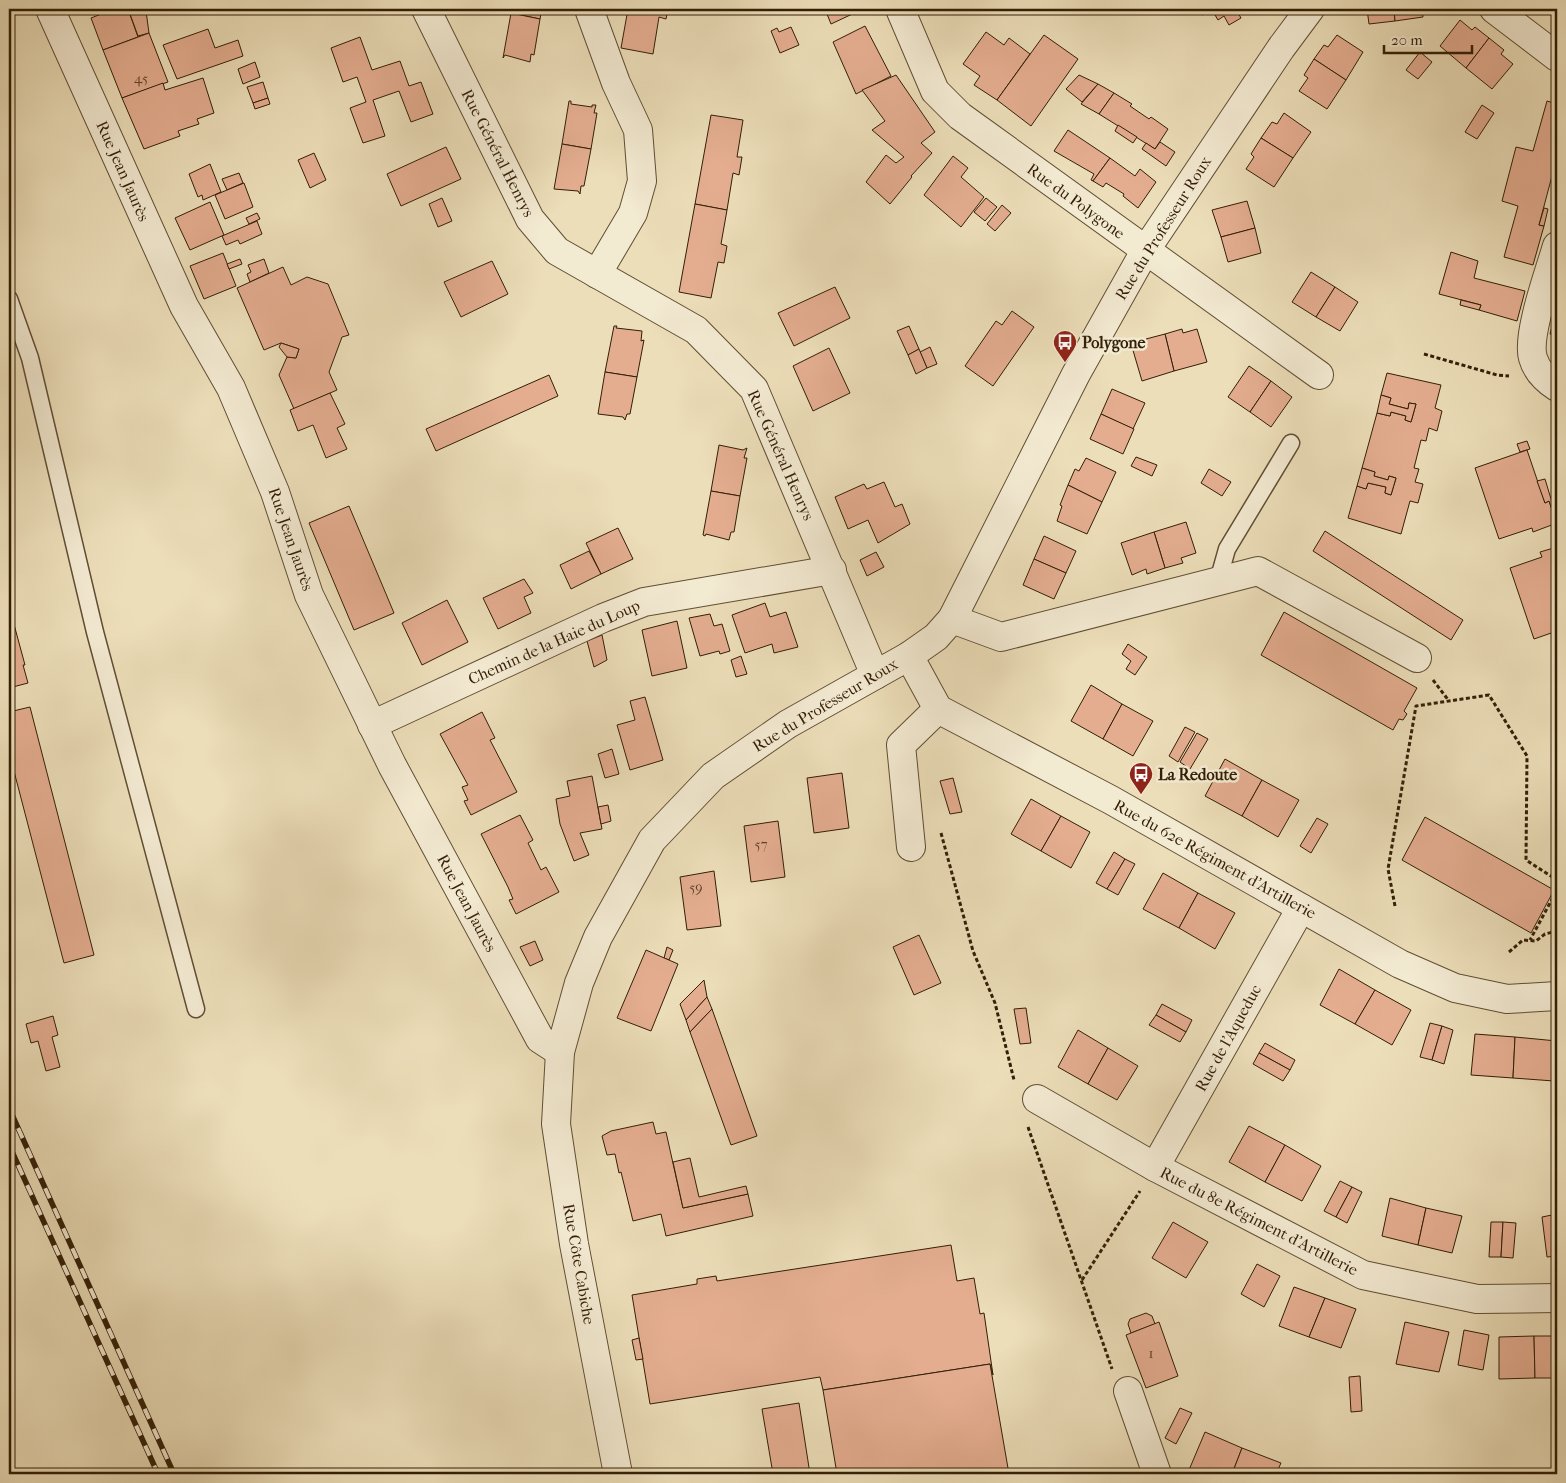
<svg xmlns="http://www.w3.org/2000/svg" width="1566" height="1483" font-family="'IM FELL French Canon',serif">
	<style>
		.building { fill: #e4ad90; stroke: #321e06 }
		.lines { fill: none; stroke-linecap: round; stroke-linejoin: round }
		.lane-casing { stroke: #604e33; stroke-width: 19 }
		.street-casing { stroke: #604e33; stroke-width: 30 }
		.path { stroke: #321e06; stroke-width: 3; stroke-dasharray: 4 2.5; stroke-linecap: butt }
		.lane { stroke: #f3ead2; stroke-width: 16 }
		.street { stroke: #f3ead2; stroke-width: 28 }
		.rail-casing { stroke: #321e06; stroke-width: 5.5 }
		.rail { stroke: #f3ead2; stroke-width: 4; stroke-dasharray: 11; stroke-linecap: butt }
		.labels { text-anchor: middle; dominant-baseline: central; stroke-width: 5; stroke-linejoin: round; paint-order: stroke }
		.number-label { font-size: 14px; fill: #5e4228 }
		.street-label { font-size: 16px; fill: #321e06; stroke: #f3ead2 }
		.poi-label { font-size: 16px; font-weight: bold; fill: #321e06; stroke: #f3ead2; text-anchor: start }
	</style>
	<rect width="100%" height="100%" fill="#ecdeb9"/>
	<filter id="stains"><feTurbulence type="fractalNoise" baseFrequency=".004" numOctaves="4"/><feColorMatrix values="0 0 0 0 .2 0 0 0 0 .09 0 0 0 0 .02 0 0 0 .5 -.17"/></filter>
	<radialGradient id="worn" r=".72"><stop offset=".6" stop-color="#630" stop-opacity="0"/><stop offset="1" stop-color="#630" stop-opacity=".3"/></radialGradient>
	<g class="building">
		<polygon points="114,9 128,9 138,37 103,50 91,18"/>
		<polygon points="512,9 542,9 540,19 511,13"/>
		<polygon points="628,9 668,9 666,19 659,17 653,54 621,48"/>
		<polygon points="825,9 863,9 831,24"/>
		<polygon points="1199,9 1240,9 1237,11 1241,18 1229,25 1224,16 1218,20 1212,10 1202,15"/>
		<polygon points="1367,9 1394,9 1395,21 1369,24"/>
		<polygon points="1394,9 1422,9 1423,17 1395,21"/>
		<polygon points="146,11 149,33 138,36 130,14"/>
		<polygon points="511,13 540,19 534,55 531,54 530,62 505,55 503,58"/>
		<polygon points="1460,20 1472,30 1475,27 1489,38 1466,68 1440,46"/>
		<polygon points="865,26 891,76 856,94 833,42"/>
		<polygon points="791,27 799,45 780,53 771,31 777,28 779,32"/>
		<polygon points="208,29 215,48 238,40 243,56 177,79 163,45"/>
		<polygon points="986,32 1004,45 1009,38 1030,54 997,100 974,85 980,76 963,64"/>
		<polygon points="149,33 168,82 122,98 103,50"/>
		<polygon points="1044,35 1078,59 1031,126 997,100"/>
		<polygon points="1337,35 1363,52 1346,80 1314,59 1324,45 1328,47"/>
		<polygon points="360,37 372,70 400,61 409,86 421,82 433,114 411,122 399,91 373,100 385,136 363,143 350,108 366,102 357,77 343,82 331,48"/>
		<polygon points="1489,38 1504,50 1501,54 1513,64 1492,89 1466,68"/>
		<polygon points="1420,52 1432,62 1418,79 1406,70"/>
		<polygon points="1314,59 1346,80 1327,109 1299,91 1308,78 1304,75"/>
		<polygon points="255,62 260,77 243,84 238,69"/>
		<polygon points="896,75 935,132 921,143 932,153 911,176 912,177 890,204 866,182 886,155 896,163 904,157 872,130 885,121 862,90"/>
		<polygon points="1079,75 1098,84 1082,102 1066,89"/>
		<polygon points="203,78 214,113 197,119 199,124 178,131 180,136 144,149 122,98 163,83 165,90"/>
		<polygon points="263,82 268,98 253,103 247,87"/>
		<polygon points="1098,84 1114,93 1099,114 1081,104"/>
		<polygon points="1114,93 1132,104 1130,106 1149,119 1151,117 1168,129 1155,149 1099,114"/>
		<polygon points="268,98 270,104 255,109 253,103"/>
		<polygon points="569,101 571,101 571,104 592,107 592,105 596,105 594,113 597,113 591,149 562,144"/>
		<polygon points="1547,101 1557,104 1557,157 1539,225 1544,226 1533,265 1504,257 1518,206 1502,201 1516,147 1533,151"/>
		<polygon points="1482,105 1494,113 1477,139 1465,132"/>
		<polygon points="1284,113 1311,132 1293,158 1261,138 1272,122 1277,124"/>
		<polygon points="711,115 743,120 737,157 742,157 739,175 733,173 727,210 695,204"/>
		<polygon points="1118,125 1137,137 1133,143 1115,131"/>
		<polygon points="1068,130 1110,158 1093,181 1091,180 1094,174 1054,151"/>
		<polygon points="1261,138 1293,158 1274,187 1246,169 1254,157 1251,154"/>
		<polygon points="1160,142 1175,152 1166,166 1142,149 1146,143 1155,149"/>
		<polygon points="562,144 591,149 584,186 581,186 580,194 578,191 554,189"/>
		<polygon points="446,147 461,179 401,206 387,174"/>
		<polygon points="314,153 326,180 310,188 298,160"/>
		<polygon points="953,156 968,168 961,177 984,197 961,227 924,195"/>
		<polygon points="1110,158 1135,176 1140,169 1156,182 1138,208 1123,196 1124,194 1106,183 1103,187 1093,181"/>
		<polygon points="210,164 221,192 203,200 202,195 198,197 189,174"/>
		<polygon points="239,173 243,183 227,190 222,179"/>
		<polygon points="244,183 253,207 225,219 215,195"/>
		<polygon points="442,198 452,221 438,227 429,204"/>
		<polygon points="986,198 997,207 985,221 974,212"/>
		<polygon points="1247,201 1255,228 1221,237 1212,210"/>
		<polygon points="210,202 224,235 190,250 175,218"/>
		<polygon points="695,204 727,210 721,244 727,246 724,263 718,262 711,298 679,292"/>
		<polygon points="1002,205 1011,213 995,231 987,224"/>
		<polygon points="1544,208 1548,209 1544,226 1539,225"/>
		<polygon points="257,213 260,219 249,224 246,218"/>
		<polygon points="257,221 262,234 240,244 238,240 226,245 222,236"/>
		<polygon points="1255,228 1261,253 1228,262 1221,237"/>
		<polygon points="1451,252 1478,261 1474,278 1525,291 1517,321 1479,310 1481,305 1439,294"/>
		<polygon points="223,253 236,286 204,299 190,266"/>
		<polygon points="240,259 242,264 229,269 227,264"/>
		<polygon points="264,259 269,273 250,282 247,274 251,272 248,265"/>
		<polygon points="492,261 508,294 461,317 444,282"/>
		<polygon points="283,267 291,285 307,277 328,284 349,335 342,337 329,372 337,390 294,409 279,375 287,357 296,358 299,349 281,343 264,350 237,288"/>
		<polygon points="1311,272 1335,287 1316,317 1292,302"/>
		<polygon points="835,287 850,318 794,346 778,313"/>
		<polygon points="1335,287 1358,302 1340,331 1316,317"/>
		<polygon points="1461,300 1481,305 1479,310 1460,305"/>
		<polygon points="1557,307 1557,336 1550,334"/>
		<polygon points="1012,311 1034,327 993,386 965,366 996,321 1002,325"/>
		<polygon points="614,326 617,326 616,328 642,331 641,341 644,340 637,377 605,372"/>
		<polygon points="909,326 919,349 908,355 897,331"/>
		<polygon points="1182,329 1183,333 1197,329 1207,362 1174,371 1165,334"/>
		<polygon points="1165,334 1174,371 1142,381 1132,347 1147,343 1146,339"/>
		<polygon points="281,343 299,349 296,358 287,357 279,347"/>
		<polygon points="930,347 937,364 927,368 920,352"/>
		<polygon points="829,348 850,393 813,411 793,366"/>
		<polygon points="919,349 927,368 916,374 908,355"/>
		<polygon points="1249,366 1271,381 1250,412 1228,397"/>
		<polygon points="605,372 637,377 630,414 627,414 625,420 623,417 598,414"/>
		<polygon points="1387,373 1441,385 1435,408 1442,411 1437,431 1429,428 1426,441 1421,440 1414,468 1419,469 1415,482 1423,484 1418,503 1410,501 1401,534 1348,518 1357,486 1366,489 1368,483 1386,487 1385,493 1391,495 1396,478 1389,476 1388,480 1374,476 1375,472 1362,468 1377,413 1390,416 1391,412 1406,416 1405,420 1411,422 1416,404 1409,403 1408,409 1389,404 1391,398 1381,395"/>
		<polygon points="549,375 558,396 436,451 426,429"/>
		<polygon points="1271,381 1292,397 1271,427 1250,412"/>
		<polygon points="1112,389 1145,403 1133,429 1101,414"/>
		<polygon points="330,393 345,424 337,428 347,449 326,458 313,425 298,431 290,410"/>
		<polygon points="1381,395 1391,398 1389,404 1408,409 1409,403 1416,404 1411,422 1405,420 1406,416 1391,412 1390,416 1377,413"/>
		<polygon points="1101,414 1134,429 1123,454 1090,439"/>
		<polygon points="1527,441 1530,449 1520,452 1517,444"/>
		<polygon points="719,445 743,450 747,448 744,458 747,458 740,496 711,491"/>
		<polygon points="1527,450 1545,503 1549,501 1557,523 1533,532 1532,528 1499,539 1475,468"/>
		<polygon points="1136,457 1157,465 1152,476 1131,466"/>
		<polygon points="1086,458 1116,472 1102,502 1068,485 1075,469 1079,471"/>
		<polygon points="1362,468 1375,472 1374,476 1388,480 1389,476 1396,478 1391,495 1385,493 1386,487 1368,483 1366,489 1357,486"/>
		<polygon points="1209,469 1231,482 1222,496 1201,483"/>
		<polygon points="1545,479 1554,509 1552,510 1549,501 1545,503 1537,481"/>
		<polygon points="884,482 895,507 902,504 910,524 878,543 868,520 848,529 835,497 864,484 867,489"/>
		<polygon points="1068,485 1102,502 1087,534 1057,521 1062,506 1060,505"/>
		<polygon points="711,491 740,496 734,532 731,532 729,540 706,534 705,536 703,535"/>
		<polygon points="349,506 394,613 354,630 309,523"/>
		<polygon points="1186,522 1196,553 1181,558 1183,563 1165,568 1154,532"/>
		<polygon points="618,528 633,559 601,574 586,543"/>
		<polygon points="1325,531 1463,620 1451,640 1313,551"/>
		<polygon points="1154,532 1165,568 1147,574 1146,569 1132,575 1121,543"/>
		<polygon points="1044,536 1076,551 1066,573 1034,559"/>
		<polygon points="1557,547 1557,631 1534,639 1510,568 1542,557 1540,552"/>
		<polygon points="589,551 601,574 571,589 560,565"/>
		<polygon points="876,552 884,567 867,576 860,560"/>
		<polygon points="1034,559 1066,573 1054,599 1023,585"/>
		<polygon points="524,579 533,593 524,597 531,613 498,629 483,598"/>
		<polygon points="447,600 468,642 422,665 402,623"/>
		<polygon points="765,603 770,617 786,612 798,647 774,653 772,644 745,653 732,615"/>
		<polygon points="9,606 25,665 23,665 28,683 9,688"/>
		<polygon points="1284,612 1417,688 1404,711 1407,714 1403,720 1399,719 1393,730 1261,655"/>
		<polygon points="710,614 714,626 722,624 730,651 720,654 719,651 700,656 689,618"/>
		<polygon points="677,621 687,668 652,676 642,630"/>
		<polygon points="602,635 607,660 594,667 587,641"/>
		<polygon points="1128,644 1147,657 1135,675 1126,669 1131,661 1122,654"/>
		<polygon points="741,656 747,674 736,677 731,660"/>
		<polygon points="1091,685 1122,704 1103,739 1071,721"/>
		<polygon points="645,697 663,760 630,770 617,725 635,720 630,701"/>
		<polygon points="1122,704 1153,721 1133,756 1103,739"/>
		<polygon points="30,707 94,955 64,963 9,752 9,712"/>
		<polygon points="482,712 495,738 490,740 517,792 471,815 464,801 468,800 462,787 468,785 440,734"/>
		<polygon points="1185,727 1195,732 1178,762 1169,756"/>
		<polygon points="1197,733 1208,739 1190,769 1180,762"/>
		<polygon points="612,749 619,774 605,778 598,754"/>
		<polygon points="1225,759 1262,780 1242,816 1205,796"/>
		<polygon points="842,773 849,828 814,833 807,778"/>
		<polygon points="592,776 602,829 580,833 589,855 574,861 560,824 556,799 570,796 567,781"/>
		<polygon points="953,778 962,812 950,814 940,781"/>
		<polygon points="1262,780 1299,800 1278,837 1242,816"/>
		<polygon points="1031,799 1061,816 1041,851 1011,834"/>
		<polygon points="608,805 611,821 601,824 598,807"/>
		<polygon points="520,815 533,840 528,843 541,870 546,867 559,892 516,914 509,900 513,899 508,887 481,834"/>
		<polygon points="1061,816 1090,832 1071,868 1041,851"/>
		<polygon points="1425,817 1554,890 1531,933 1402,860"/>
		<polygon points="1317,818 1328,824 1311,853 1300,846"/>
		<polygon points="778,821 785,877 751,882 744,826"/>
		<polygon points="1114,852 1125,859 1107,889 1096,883"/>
		<polygon points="1125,859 1135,864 1118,895 1107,889"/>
		<polygon points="714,871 721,926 687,930 680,877"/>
		<polygon points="1163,873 1198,893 1179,928 1143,909"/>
		<polygon points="1198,893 1235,913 1215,949 1179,928"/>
		<polygon points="919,935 941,983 914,995 893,947"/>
		<polygon points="535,941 543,960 530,966 520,947"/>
		<polygon points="667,947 673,950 669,960 664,958"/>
		<polygon points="646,950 678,964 651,1031 617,1018"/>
		<polygon points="1339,969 1375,990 1355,1024 1320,1005"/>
		<polygon points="704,980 707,997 686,1020 680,1004"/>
		<polygon points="1375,990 1411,1010 1392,1045 1355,1024"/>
		<polygon points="707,997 712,1009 690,1032 686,1020"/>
		<polygon points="1162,1004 1192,1020 1186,1032 1156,1015"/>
		<polygon points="1026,1008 1031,1043 1020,1044 1014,1009"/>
		<polygon points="712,1009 757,1136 731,1145 690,1032"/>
		<polygon points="1156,1015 1186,1032 1180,1042 1149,1025"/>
		<polygon points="53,1016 58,1035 52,1037 60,1067 46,1071 38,1041 31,1043 26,1024"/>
		<polygon points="1430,1023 1442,1026 1432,1060 1420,1057"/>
		<polygon points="1442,1026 1453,1030 1444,1064 1432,1060"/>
		<polygon points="1078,1030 1108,1048 1088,1084 1058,1067"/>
		<polygon points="1475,1034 1515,1037 1513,1078 1471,1075"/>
		<polygon points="1515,1037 1557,1041 1554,1081 1513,1078"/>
		<polygon points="1265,1043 1295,1060 1290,1070 1259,1053"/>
		<polygon points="1108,1048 1138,1066 1117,1100 1088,1084"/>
		<polygon points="1259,1053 1290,1070 1283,1081 1253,1064"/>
		<polygon points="653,1122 656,1134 666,1132 683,1208 748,1194 753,1216 666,1236 661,1214 633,1221 621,1172 619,1173 615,1154 607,1155 602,1136 611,1131"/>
		<polygon points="1249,1126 1285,1145 1265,1182 1229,1162"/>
		<polygon points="1285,1145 1321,1166 1302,1201 1265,1182"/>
		<polygon points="690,1158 699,1197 746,1186 748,1194 683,1208 673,1162"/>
		<polygon points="1340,1181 1352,1187 1336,1217 1324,1211"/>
		<polygon points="1352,1187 1362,1192 1347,1223 1336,1217"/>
		<polygon points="1390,1198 1426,1208 1418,1245 1382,1236"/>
		<polygon points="1426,1208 1462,1216 1452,1253 1418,1245"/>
		<polygon points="1557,1214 1557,1256 1547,1257 1542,1217"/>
		<polygon points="1173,1222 1208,1242 1186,1278 1152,1258"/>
		<polygon points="1491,1222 1503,1222 1501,1257 1489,1257"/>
		<polygon points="1503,1222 1516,1223 1513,1258 1501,1257"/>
		<polygon points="951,1245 957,1281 974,1278 980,1314 984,1313 993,1375 990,1364 823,1390 820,1377 650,1404 632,1295 697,1284 697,1279 716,1276 717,1281"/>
		<polygon points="1257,1264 1280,1276 1264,1307 1241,1294"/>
		<polygon points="1294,1287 1325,1298 1309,1337 1279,1326"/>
		<polygon points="1325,1298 1356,1309 1341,1348 1309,1337"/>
		<polygon points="1146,1313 1152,1316 1155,1324 1131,1333 1128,1324 1130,1319"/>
		<polygon points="1159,1322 1178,1376 1146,1388 1126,1335"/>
		<polygon points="1405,1322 1449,1332 1439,1372 1396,1364"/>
		<polygon points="1464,1330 1489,1335 1483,1370 1458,1365"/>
		<polygon points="1534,1336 1535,1378 1499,1379 1499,1337"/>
		<polygon points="1534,1336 1557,1336 1557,1378 1535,1378"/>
		<polygon points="639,1338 643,1359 636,1360 632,1340"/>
		<polygon points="990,1364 1009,1474 837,1474 823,1390"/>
		<polygon points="1360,1376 1362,1411 1351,1412 1349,1377"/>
		<polygon points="799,1403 810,1474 773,1474 762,1409"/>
		<polygon points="1180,1408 1192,1413 1176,1444 1165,1438"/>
		<polygon points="1205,1432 1242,1448 1232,1474 1199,1474 1189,1470"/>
		<polygon points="1242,1448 1281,1463 1276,1474 1232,1474"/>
	</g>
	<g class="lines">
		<g class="lane-casing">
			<g id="lane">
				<polyline points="9,299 30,358 95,632 196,1009"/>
				<polyline points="1218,581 1227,549 1291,443"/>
			</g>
		</g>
		<g class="street-casing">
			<g id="street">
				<polyline points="50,9 184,306 231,388 275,492 309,595 392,765 540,1039 560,1052"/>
				<polyline points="426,9 530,219 557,251 696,330 754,389 875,675"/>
				<polyline points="589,9 616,83 638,130 642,181 633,213 597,274"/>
				<polyline points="900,9 935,91 960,116 1319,375"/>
				<polyline points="1494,9 1557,57"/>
				<path d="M 1557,246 C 1550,270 1526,336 1533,358 C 1537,372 1546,380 1557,387"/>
				<polyline points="952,619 1001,637 1258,571 1417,658"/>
				<polyline points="909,656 938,709 1111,800 1400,964 1455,988 1507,999 1557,996"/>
				<polyline points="372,725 603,618 644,602 832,570"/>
				<polyline points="911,847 901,745 938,709"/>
				<polyline points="1037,1099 1155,1167 1363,1275 1477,1299 1557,1298"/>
				<polyline points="1155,1167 1301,908"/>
				<polyline points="1128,1391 1157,1474"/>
				<polyline points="618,1474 574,1244 556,1124 560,1052 579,983 598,937 652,840 713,776 788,724 909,656 936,637 952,619 1076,374 1145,251 1281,48 1310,9"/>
			</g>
		</g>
		<g class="path">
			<polyline points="1424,354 1497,375 1509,376"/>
			<polyline points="1433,680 1449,701"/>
			<polyline points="941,833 973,951 995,1003 1014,1080"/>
			<polyline points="1395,906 1388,869 1416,706 1489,695 1527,756 1526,860 1554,878 1557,890 1530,940"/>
			<polyline points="1509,952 1523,940 1536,941 1545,934 1557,931"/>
			<polyline points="1028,1127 1112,1369"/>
			<polyline points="1082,1280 1140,1191"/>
		</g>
		<use href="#lane" class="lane"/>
		<use href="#street" class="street"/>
		<g class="rail-casing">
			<g id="rail">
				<polyline points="9,1108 174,1474"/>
				<polyline points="9,1145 158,1474"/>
			</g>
		</g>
		<use href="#rail" class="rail"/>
	</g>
	<defs>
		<g id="bus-pin" transform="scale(1.25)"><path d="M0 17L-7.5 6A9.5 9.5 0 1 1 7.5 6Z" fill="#8f2418" stroke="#f3ead2"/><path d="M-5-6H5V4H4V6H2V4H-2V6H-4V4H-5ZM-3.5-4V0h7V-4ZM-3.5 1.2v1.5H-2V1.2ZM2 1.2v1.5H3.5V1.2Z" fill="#fff"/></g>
	</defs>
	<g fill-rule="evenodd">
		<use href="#bus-pin" x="1065" y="342"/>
		<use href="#bus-pin" x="1141" y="774"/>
	</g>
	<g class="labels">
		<g class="number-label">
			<text x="141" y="78">45</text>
			<text x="761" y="844">57</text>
			<text x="696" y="887">59</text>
			<text x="1151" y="1353">1</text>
		</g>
		<g class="street-label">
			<text transform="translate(498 153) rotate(63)">Rue Général Henrys</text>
			<text transform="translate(123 171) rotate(66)">Rue Jean Jaurès</text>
			<text transform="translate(1076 201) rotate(36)">Rue du Polygone</text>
			<text transform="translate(1163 228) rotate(-58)">Rue du Professeur Roux</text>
			<text transform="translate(781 455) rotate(66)">Rue Général Henrys</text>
			<text transform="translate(291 539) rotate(71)">Rue Jean Jaurès</text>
			<text transform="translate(554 642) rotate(-24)">Chemin de la Haie du Loup</text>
			<text transform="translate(825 705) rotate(-31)">Rue du Professeur Roux</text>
			<text transform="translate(1215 859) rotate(29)">Rue du 62e Régiment d'Artillerie</text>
			<text transform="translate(467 903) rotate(62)">Rue Jean Jaurès</text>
			<text transform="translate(1228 1038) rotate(-61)">Rue de l'Aqueduc</text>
			<text transform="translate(1259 1221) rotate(27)">Rue du 8e Régiment d'Artillerie</text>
			<text transform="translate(579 1264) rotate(80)">Rue Côte Cabiche</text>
		</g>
		<g class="poi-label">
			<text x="1082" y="342">Polygone</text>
			<text x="1158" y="774">La Redoute</text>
		</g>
	</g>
	<rect width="1566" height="1483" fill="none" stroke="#ecdeb9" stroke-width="30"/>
	<rect x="10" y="10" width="1546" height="1463" fill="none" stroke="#321e06" stroke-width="2.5"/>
	<rect x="15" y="15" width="1536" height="1453" fill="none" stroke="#321e06"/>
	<path d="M1384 45v8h88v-8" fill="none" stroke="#321e06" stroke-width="2.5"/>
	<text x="1391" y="45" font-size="15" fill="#321e06" stroke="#f3ead2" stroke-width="4" paint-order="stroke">20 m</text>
	<rect width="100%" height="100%" filter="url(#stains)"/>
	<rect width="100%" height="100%" fill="url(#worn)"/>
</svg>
